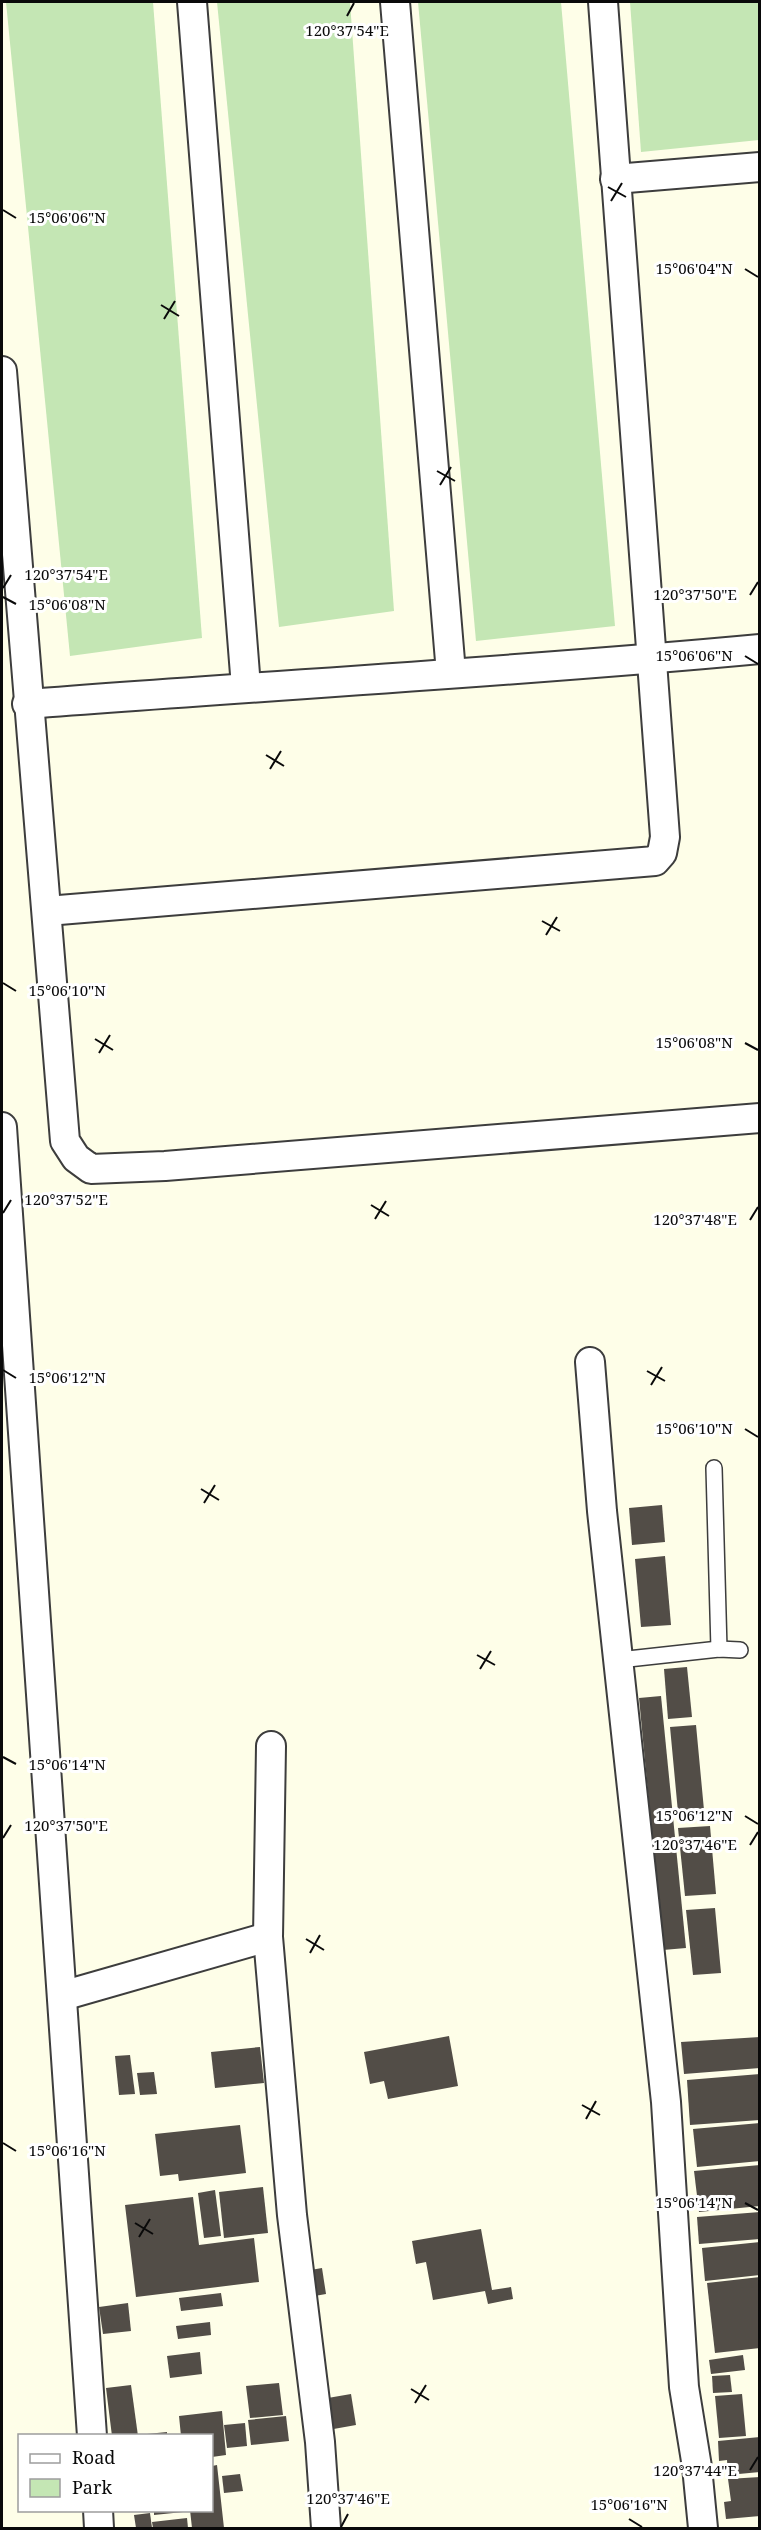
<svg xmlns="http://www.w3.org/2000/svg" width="761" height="2530" font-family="'Noto Serif',serif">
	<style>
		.green { fill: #c4e6b4 }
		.building { fill: #524d47 }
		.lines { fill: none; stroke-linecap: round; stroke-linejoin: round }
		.lane-casing { stroke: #3d3d3d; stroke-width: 18 }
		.street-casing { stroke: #3d3d3d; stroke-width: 32 }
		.lane { stroke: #fff; stroke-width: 15 }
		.street { stroke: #fff; stroke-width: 28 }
		.ticks { fill: none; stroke: #0a0a0a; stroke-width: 2 }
		.ticks-label { font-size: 15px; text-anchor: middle; fill: #0a0a0a; stroke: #fff; stroke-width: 6; stroke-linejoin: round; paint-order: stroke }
	</style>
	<rect width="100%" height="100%" fill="#fefee8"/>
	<g class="green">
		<polygon points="6,2 153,2 202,638 70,656"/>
		<polygon points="217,2 350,2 394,611 279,627"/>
		<polygon points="418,2 561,2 615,626 476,641"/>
		<polygon points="630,2 759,2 759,140 641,152"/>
	</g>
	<g class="building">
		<polygon points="662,1505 665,1542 632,1545 629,1508"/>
		<polygon points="665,1556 671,1625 641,1627 635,1559"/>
		<polygon points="687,1667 692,1717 668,1719 664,1669"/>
		<polygon points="661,1696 686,1948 663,1950 639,1698"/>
		<polygon points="696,1725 704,1810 678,1812 670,1727"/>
		<polygon points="710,1826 716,1894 685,1896 678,1828"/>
		<polygon points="715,1908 721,1973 693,1975 686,1910"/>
		<polygon points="449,2036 458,2086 388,2099 384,2081 370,2084 364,2052"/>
		<polygon points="760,2037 760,2068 684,2074 681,2042"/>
		<polygon points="260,2047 264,2083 215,2088 211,2052"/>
		<polygon points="130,2055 135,2094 119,2095 115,2056"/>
		<polygon points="154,2072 157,2094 140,2095 137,2073"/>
		<polygon points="760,2074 760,2120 690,2125 687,2080"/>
		<polygon points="760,2123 760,2161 697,2167 693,2129"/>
		<polygon points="240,2125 246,2173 179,2181 178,2174 160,2176 155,2134"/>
		<polygon points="760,2165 760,2206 699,2212 694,2171"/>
		<polygon points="263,2187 268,2233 224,2238 219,2192"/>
		<polygon points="215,2190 221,2236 204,2238 198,2193"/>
		<polygon points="193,2197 199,2245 254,2238 259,2282 136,2297 125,2205"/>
		<polygon points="760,2212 760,2239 699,2244 697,2217"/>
		<polygon points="481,2229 492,2290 511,2287 513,2299 488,2304 485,2291 433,2300 426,2262 416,2264 412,2241"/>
		<polygon points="760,2242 760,2275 705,2281 702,2248"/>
		<polygon points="322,2268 326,2294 309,2297 305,2271"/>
		<polygon points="760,2277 760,2348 715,2353 707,2283"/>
		<polygon points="221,2293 223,2306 181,2311 179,2298"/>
		<polygon points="128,2303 131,2331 103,2334 99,2307"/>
		<polygon points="210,2322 211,2335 178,2339 176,2326"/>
		<polygon points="200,2352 202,2374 170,2378 167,2356"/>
		<polygon points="743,2355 745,2370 711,2374 709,2360"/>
		<polygon points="730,2375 732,2392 713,2393 712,2376"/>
		<polygon points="279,2383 283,2415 250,2418 246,2386"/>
		<polygon points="131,2385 138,2436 112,2436 106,2388"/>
		<polygon points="351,2394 356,2425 328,2430 322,2399"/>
		<polygon points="742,2394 746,2436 719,2438 715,2396"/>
		<polygon points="222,2411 226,2455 212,2457 212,2436 181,2436 179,2416"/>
		<polygon points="286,2416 289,2441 251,2445 248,2420"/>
		<polygon points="245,2423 247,2446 227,2448 224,2425"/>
		<polygon points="167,2432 167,2436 148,2436 147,2434"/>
		<polygon points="760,2437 760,2472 728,2475 727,2460 719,2461 718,2441"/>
		<polygon points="217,2465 224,2528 192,2528 190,2510 212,2510 212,2466"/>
		<polygon points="240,2474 243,2491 224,2493 222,2476"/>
		<polygon points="760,2477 760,2516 726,2519 724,2502 731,2501 728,2479"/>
		<polygon points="154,2510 183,2510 183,2512 154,2515"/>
		<polygon points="150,2513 152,2528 136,2528 134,2515"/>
		<polygon points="187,2518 188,2528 153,2528 152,2522"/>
	</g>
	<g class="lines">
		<g class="lane-casing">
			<g id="lane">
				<polyline points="714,1468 719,1649"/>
				<polyline points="619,1660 719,1649 740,1650"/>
			</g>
		</g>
		<g class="street-casing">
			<g id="street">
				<polyline points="192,2 246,687"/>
				<polyline points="395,2 451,673"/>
				<polyline points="615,179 760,167"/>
				<polyline points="2,371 65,1141 76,1158 91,1169 165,1166 760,1118"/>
				<path d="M 27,704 C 271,685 516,672 760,649"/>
				<polyline points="47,911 655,861 662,853 665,837 603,2"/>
				<polyline points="2,1127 92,2436"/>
				<polyline points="590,1362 602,1511 666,2102 684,2387 697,2467 703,2528"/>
				<polyline points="271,1746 268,1937 292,2215 320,2442 326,2528"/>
				<polyline points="62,1996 268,1937"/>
				<polyline points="98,2510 99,2528"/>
			</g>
		</g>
		<use href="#lane" class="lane"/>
		<use href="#street" class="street"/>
	</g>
	<path class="ticks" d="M 347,16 L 354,3M 608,187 L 626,197M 611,201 L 622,183M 3,210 L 16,218M 745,269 L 758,277M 161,305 L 179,316M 164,319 L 175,301M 437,471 L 455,481M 440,485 L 451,467M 3,588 L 11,575M 750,595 L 758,582M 3,597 L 16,604M 745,656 L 758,664M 266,755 L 284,766M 270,769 L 281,751M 542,921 L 560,931M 546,935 L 557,917M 3,983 L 16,991M 95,1039 L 113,1050M 745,1043 L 758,1050M 99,1053 L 110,1035M 371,1205 L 389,1216M 3,1213 L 11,1200M 375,1219 L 386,1201M 750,1220 L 758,1207M 3,1370 L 16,1378M 647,1371 L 665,1381M 651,1385 L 662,1367M 745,1429 L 758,1437M 201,1489 L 219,1500M 204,1503 L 215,1485M 477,1655 L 495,1665M 480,1669 L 491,1651M 3,1757 L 16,1764M 745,1816 L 758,1824M 3,1838 L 11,1825M 750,1845 L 758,1832M 306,1939 L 324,1950M 310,1953 L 320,1935M 582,2105 L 600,2115M 586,2119 L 596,2101M 3,2143 L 16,2151M 745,2203 L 758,2210M 135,2223 L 153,2234M 139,2237 L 150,2219M 411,2389 L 429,2400M 415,2403 L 426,2385M 750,2470 L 758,2457M 629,2519 L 642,2527M 341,2527 L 348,2514"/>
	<g class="ticks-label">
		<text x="347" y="36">120°37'54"E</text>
		<text x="67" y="223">15°06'06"N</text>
		<text x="694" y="274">15°06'04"N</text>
		<text x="66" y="580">120°37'54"E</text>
		<text x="695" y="600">120°37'50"E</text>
		<text x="67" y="610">15°06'08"N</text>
		<text x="694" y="661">15°06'06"N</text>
		<text x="67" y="996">15°06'10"N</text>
		<text x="694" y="1048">15°06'08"N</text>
		<text x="66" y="1205">120°37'52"E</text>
		<text x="695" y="1225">120°37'48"E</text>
		<text x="67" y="1383">15°06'12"N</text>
		<text x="694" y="1434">15°06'10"N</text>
		<text x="67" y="1770">15°06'14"N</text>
		<text x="694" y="1821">15°06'12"N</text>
		<text x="66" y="1831">120°37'50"E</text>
		<text x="695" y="1850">120°37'46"E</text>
		<text x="67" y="2156">15°06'16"N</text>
		<text x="694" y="2208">15°06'14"N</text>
		<text x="695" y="2476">120°37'44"E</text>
		<text x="348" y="2504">120°37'46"E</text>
		<text x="629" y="2510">15°06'16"N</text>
	</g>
	<rect width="761" height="2530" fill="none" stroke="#0a0a0a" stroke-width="6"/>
	<rect x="18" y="2434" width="195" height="78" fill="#ffffff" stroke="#9d9d9d" stroke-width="1.5"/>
	<rect x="30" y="2454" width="30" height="9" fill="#ffffff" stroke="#9d9d9d" stroke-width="1.5"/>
	<text x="72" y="2464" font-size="18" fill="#0a0a0a">Road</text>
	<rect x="30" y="2479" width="30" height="18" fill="#c4e6b4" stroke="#9d9d9d" stroke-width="1.5"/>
	<text x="72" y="2494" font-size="18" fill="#0a0a0a">Park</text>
</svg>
